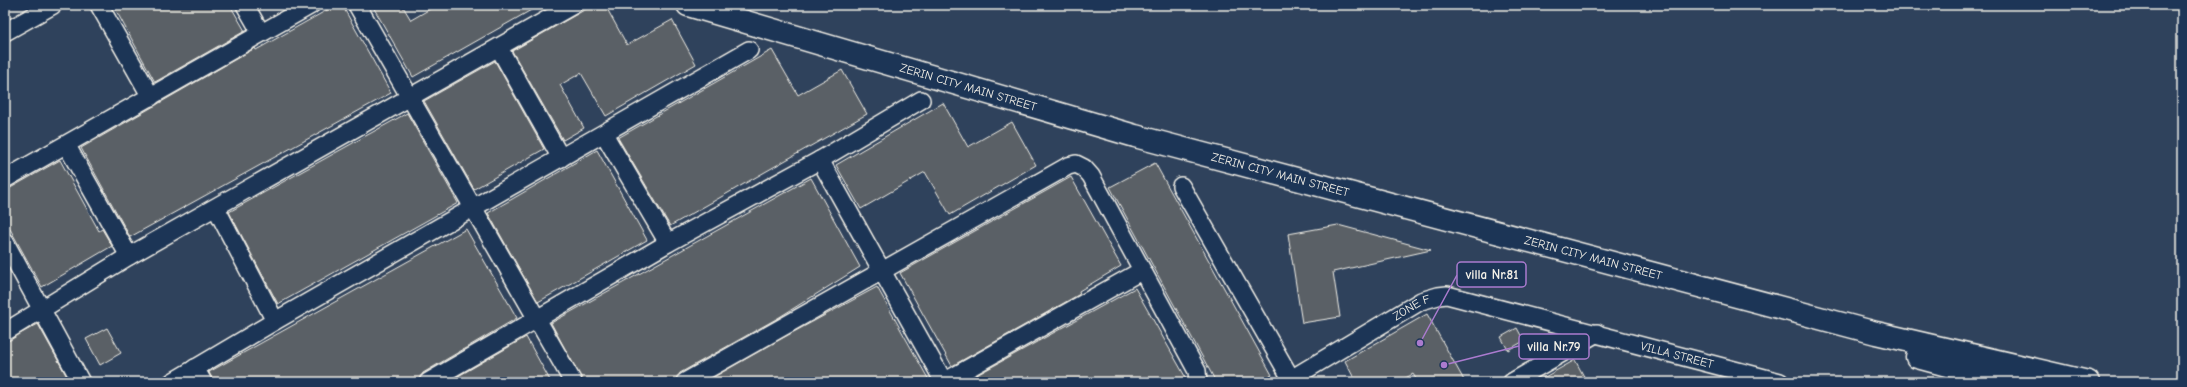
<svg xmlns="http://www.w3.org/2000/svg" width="2187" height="387" font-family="'Comic Neue',sans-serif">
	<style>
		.building { fill: #5a6066; stroke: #f4f1e8 }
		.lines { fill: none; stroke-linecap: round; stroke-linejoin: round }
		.minor-casing { stroke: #f4f1e8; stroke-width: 20 }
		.tertiary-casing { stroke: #f4f1e8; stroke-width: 25 }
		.minor { stroke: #1d3557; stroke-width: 17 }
		.tertiary { stroke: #1d3557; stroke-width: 22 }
		.labels { text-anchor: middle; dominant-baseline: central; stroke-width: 3; stroke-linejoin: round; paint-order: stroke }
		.street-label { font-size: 12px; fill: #f4f1e8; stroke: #1d3557 }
		.leader { fill: none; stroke: #ab7bcf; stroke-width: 1.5 }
		.callout-dot { fill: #ab7bcf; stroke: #1d3557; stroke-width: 1.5 }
		.callout { fill: #1d3557; stroke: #ab7bcf; stroke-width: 1.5 }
		.callout-label { font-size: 13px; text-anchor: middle; font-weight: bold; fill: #f4f1e8 }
	</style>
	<rect width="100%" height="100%" fill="#2f425c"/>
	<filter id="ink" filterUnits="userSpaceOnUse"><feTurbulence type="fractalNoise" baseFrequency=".025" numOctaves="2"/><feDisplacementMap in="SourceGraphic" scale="8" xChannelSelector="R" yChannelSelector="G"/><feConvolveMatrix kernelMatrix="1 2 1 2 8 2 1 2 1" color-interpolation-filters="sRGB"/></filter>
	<g filter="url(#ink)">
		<g class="building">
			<polygon points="113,5 230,5 245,31 155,82"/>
			<polygon points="336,5 342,5 391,93 130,237 81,148 255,48 256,50"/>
			<polygon points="372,5 402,5 411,20 437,5 540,5 413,77"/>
			<polygon points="593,5 605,5 627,45 672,20 696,64 606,116 581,73 560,85 584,128 563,140 512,51"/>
			<polygon points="772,50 798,95 842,70 867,114 670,226 618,138"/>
			<polygon points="495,61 544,149 474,189 424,101"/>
			<polygon points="943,103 968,147 1012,122 1036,165 950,215 925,172 861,209 836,165"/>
			<polygon points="407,113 458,203 278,304 229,212"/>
			<polygon points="597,150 647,240 538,302 488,213"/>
			<polygon points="60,160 99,231 102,229 112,246 42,287 5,220 5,191"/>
			<polygon points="1155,163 1272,375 1259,382 1216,382 1110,187"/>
			<polygon points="1071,177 1121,266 1079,291 1080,294 952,366 900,273"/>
			<polygon points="811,178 860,267 778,318 680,373 675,382 583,382 551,323"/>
			<polygon points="1338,225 1431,250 1333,272 1340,317 1302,323 1288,234"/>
			<polygon points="466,229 517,318 423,373 418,382 213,382 209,372"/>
			<polygon points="877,287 930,382 705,382 788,335"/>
			<polygon points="1135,288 1186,378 1178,382 964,382"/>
			<polygon points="1427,314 1465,382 1418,382 1413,374 1398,382 1356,382 1345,361"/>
			<polygon points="38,324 70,382 5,382 5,342"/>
			<polygon points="107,328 121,353 100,365 86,339"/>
			<polygon points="1517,328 1524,341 1508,350 1501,337"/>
			<polygon points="526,337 551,382 448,382"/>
			<polygon points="1575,360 1587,382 1536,382"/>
		</g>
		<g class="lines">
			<g class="minor-casing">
				<g id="minor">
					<polyline points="99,5 151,97"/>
					<polyline points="245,5 261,33"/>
					<polyline points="357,5 573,382"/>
					<polyline points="5,32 53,5"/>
					<polyline points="499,48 561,158"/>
					<polyline points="604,134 668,243"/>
					<polyline points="67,146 129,256"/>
					<polyline points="820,160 944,382"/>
					<polyline points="5,179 311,5"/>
					<polyline points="1181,186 1293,382"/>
					<polyline points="216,208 275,321"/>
					<polyline points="5,242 81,382"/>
					<polyline points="5,332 129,256 573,5"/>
					<polyline points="195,368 203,382"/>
					<polyline points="172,382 275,321 749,50"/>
					<polyline points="428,382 668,243 820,160 921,100"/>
					<polyline points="685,382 1068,166 1076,164 1084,168 1091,176 1197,371 1198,382"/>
					<polyline points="944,382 1141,271"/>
					<path id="s1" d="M 1286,382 L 1421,301 L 1438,296 L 1447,295 L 1780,382"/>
					<polyline points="1512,382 1597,333"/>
				</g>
			</g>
			<g class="tertiary-casing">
				<g id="tertiary">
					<path id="s2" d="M 688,5 L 1135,136 L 1876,333 L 2088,382"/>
					<polyline points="1917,357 2010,382"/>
				</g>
			</g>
			<use href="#minor" class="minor"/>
			<use href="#tertiary" class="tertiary"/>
		</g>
	</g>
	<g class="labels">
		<g class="street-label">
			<text stroke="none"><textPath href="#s2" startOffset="292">ZERIN CITY MAIN STREET</textPath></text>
			<text stroke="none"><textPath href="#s2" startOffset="616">ZERIN CITY MAIN STREET</textPath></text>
			<text stroke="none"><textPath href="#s2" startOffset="940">ZERIN CITY MAIN STREET</textPath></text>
			<text stroke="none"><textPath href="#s1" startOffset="146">ZONE F</textPath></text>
			<text stroke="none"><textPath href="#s1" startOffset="422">VILLA STREET</textPath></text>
		</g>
	</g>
	<path class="leader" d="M1420 343L1457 275M1444 365L1519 346"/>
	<g class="callout-dot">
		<circle cx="1420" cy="343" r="4"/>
		<circle cx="1444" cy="365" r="4"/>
	</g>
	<g class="callout">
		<rect x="1457" y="262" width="69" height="25" rx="4"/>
		<rect x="1519" y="334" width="70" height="25" rx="4"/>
	</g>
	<g class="callout-label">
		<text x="1492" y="279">villa Nr.81</text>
		<text x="1554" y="351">villa Nr.79</text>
	</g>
	<rect width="2187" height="387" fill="none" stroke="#1d3557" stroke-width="20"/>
	<rect x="10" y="10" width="2167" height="367" fill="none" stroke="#f4f1e8" stroke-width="1.5" filter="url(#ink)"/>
</svg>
